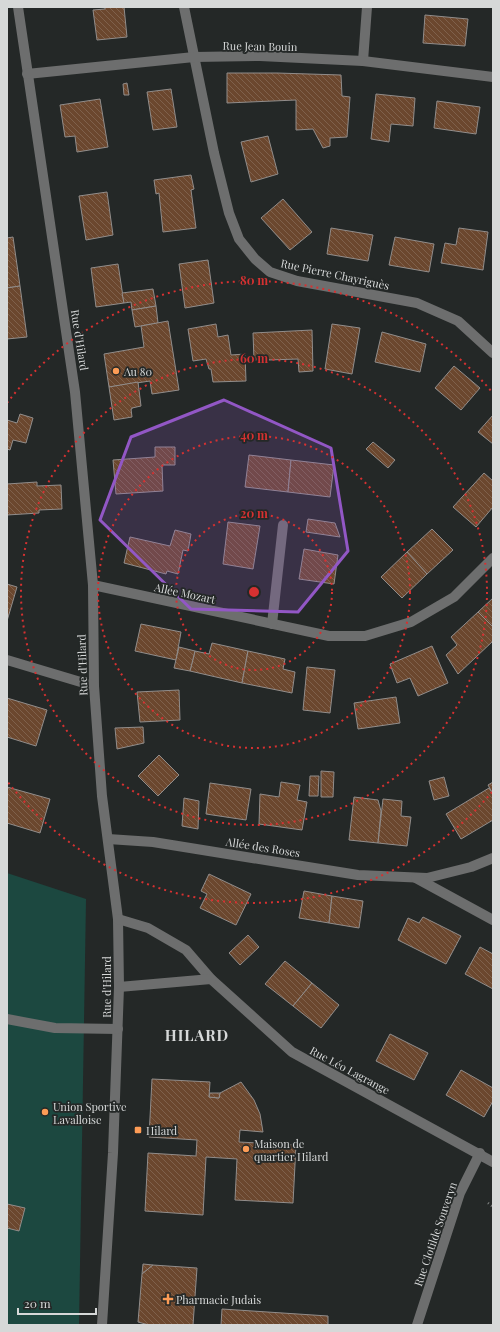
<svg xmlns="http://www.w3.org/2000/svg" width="500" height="1332" font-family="'Playfair Display',serif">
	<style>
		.grass { fill: #1c4840 }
		.building { fill: url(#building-back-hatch); stroke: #918d8b }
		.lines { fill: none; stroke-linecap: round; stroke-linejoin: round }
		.path { stroke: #828584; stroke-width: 2.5; stroke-dasharray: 1 3; stroke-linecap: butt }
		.minor { stroke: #6d6e6e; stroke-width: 10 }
		.marked { fill: #9257c5; fill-opacity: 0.2; stroke: #9257c5; stroke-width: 3; stroke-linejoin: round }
		.ring { fill: none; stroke: #d63131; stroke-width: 2; stroke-dasharray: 2 4 }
		.poi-dot { fill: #fd9c56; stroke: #242827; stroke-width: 1.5 }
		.labels { text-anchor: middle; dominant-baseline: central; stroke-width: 3.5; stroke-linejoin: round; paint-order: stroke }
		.street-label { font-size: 11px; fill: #d6d8d8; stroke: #242827 }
		.poi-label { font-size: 11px; fill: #d6d8d8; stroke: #242827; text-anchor: start }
		.district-label { font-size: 15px; font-weight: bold; letter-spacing: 1px; fill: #d6d8d8; stroke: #242827 }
		.centre { fill: #d63131; stroke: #242827; stroke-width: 2 }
		.ring-label { font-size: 12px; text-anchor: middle; font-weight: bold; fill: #d63131; stroke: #242827; stroke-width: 3.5; stroke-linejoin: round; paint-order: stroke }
	</style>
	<defs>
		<pattern id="building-back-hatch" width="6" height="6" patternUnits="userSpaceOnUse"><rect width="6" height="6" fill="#6b472e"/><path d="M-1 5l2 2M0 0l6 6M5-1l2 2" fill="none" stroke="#7f614c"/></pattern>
	</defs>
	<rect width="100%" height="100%" fill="#242827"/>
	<polygon class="grass" points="7,873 86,899 79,1325 7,1325"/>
	<g class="building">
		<polygon points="105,7 124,7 127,37 97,40 93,10 105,9"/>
		<polygon points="425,15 468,19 465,46 423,43"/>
		<polygon points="227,73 277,73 341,75 342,96 350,97 347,137 330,138 330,146 323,148 313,129 296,130 296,100 227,103"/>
		<polygon points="127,83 129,95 124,95 123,84"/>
		<polygon points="171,89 177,127 153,130 147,92"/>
		<polygon points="376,94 415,98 413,126 391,124 389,142 371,139"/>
		<polygon points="100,99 108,147 77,152 75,136 65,137 60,105"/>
		<polygon points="437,101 480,107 476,134 434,128"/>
		<polygon points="268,136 278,174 251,182 241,142"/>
		<polygon points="191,175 194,189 191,190 196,228 163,232 159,193 156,194 154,180"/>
		<polygon points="107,192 113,235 86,240 79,196"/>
		<polygon points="283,199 312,232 290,250 261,218"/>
		<polygon points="331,228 373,235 368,261 327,254"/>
		<polygon points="459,228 488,232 483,270 441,263 445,243 456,245"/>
		<polygon points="13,237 20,286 7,288 7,238"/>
		<polygon points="395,237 434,244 429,272 389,265"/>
		<polygon points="208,260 214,303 185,308 179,264"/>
		<polygon points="118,264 124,303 96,307 91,268"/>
		<polygon points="20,286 27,337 7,339 7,288"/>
		<polygon points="153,289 156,306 132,310 131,302 124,303 122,293"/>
		<polygon points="156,306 158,323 135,327 132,310"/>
		<polygon points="168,321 179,390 152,394 150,381 109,387 104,354 144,347 141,326"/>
		<polygon points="216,324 218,337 228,335 231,355 245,354 246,381 213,382 211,369 209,369 206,359 193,361 188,329"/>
		<polygon points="332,324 360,328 352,374 325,369"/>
		<polygon points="312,330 313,371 299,372 298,359 268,360 268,359 254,360 253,333"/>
		<polygon points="382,332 426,344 420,372 375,362"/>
		<polygon points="454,366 480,388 461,410 435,388"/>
		<polygon points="138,382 141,406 132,408 132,409 131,409 132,417 114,420 109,387"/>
		<polygon points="20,414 33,418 26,443 13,440 10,450 7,449 7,420 17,423"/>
		<polygon points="493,415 493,444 478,432"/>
		<polygon points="373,442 395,460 388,468 366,449"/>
		<polygon points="155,447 175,447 175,465 162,465 163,491 116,494 113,460 155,457"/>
		<polygon points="249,455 291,460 288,492 245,487"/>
		<polygon points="291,460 334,465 330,497 288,492"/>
		<polygon points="484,473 493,481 493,507 476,527 453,507"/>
		<polygon points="37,482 37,486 61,485 62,509 39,510 39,513 7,515 7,484"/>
		<polygon points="308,519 335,523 340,537 306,532"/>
		<polygon points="228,522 260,526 253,569 223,564"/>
		<polygon points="432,529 453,550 427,574 407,552"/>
		<polygon points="175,530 191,534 188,551 183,550 178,574 167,571 166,574 124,563 130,537 170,546"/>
		<polygon points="304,549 338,555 334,584 299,579"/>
		<polygon points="407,552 427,574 402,598 381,577"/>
		<polygon points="7,584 17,587 7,621"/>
		<polygon points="493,598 493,627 478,612"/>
		<polygon points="478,612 493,627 493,641 458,674 446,655 457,645 451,637"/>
		<polygon points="141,624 181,632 176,660 135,651"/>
		<polygon points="212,643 248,651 242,683 190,671 195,651 209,654"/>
		<polygon points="432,646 448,683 418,696 410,678 397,683 390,664"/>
		<polygon points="179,647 195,651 190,671 174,668"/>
		<polygon points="248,651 285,659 283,669 295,672 292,693 242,683"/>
		<polygon points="307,667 335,670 330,713 303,710"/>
		<polygon points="179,690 180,720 140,722 137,692"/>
		<polygon points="396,697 400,723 358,729 354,703"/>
		<polygon points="7,698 47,710 36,746 7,737"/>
		<polygon points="143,727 144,743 117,749 115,728"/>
		<polygon points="159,755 179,775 158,796 138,776"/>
		<polygon points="321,771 334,772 333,797 321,797"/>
		<polygon points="310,776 319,776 318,796 309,796"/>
		<polygon points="444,777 449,796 434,800 429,781"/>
		<polygon points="281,782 300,785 297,800 307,802 302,830 259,824 260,794 279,797"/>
		<polygon points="493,782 493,794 488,785"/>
		<polygon points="210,783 251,789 246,820 206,814"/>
		<polygon points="7,787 50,799 40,833 7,823"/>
		<polygon points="489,788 493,794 493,820 461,839 446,814"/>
		<polygon points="354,797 378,800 381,811 378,843 349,840"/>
		<polygon points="184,798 199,801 198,829 182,826"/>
		<polygon points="383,799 402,801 401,816 411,817 407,846 378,843"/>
		<polygon points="209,874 251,894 236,925 200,908 207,894 201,891"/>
		<polygon points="304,891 332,896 329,923 299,918"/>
		<polygon points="332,896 363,901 359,928 329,923"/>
		<polygon points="423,917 461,936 446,964 398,940 408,918 419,923"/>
		<polygon points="248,935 259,947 240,965 229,953"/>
		<polygon points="480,947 493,954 493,989 465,974"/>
		<polygon points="285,961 312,983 293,1006 265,984"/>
		<polygon points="312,983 339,1005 321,1028 293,1006"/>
		<polygon points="390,1034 428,1053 414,1080 376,1061"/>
		<polygon points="461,1070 493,1088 493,1101 484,1117 446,1095"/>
		<polygon points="152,1079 210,1082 209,1097 219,1098 220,1093 241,1082 254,1100 260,1114 263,1132 240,1130 239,1142 296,1145 293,1203 235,1200 237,1159 206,1157 203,1215 145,1211 148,1153 196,1156 197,1140 149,1137"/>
		<polygon points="210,1093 220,1093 219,1098 209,1097"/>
		<polygon points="7,1204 25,1208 19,1231 7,1228"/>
		<polygon points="143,1264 153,1265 142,1274"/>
		<polygon points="153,1265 197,1268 193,1325 149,1325 138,1322 142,1274"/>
		<polygon points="222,1309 328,1316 328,1325 221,1325"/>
	</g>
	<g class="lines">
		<polyline class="path" points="488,1203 493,1207"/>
		<g class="minor">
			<polyline points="18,7 75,392 93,585 94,686 102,796 118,919 119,987 113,1153 102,1325"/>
			<polyline points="184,7 214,153 229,213 239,239 255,259 270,272 297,281 417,303 458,321 493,353"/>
			<polyline points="363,61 367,7"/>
			<polyline points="27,74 194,57 260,56 363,61 493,77"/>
			<polyline points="93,585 329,636 365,636 411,622 454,597 493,558"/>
			<polyline points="272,624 283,525"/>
			<polyline points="7,660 94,686"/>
			<polyline points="108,839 153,842 358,875 427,878 471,867 493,858"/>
			<polyline points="416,878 493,920"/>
			<polyline points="118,919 148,928 186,950 211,979 292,1052 493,1162"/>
			<polyline points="119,987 211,979"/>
			<polyline points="7,1019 55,1028 118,1029"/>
			<polyline points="417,1325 460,1193 480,1153"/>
		</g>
	</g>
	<path class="marked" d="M 224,400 L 331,448 L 348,551 L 298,612 L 191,609 L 100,520 L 131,437 Z"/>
	<g class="ring">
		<circle cx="254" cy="592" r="78"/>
		<circle cx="254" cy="592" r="156"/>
		<circle cx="254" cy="592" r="233"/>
		<path d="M492 792A311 311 0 0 1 7 781M7 403A311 311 0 0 1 492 392"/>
	</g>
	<g class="poi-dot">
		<circle cx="116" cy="371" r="4"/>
		<circle cx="45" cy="1112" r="4"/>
		<rect x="134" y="1126" width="8" height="8" rx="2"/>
		<circle cx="246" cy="1149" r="4"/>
		<path d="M166 1293h4v4h4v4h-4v4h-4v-4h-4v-4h4z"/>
	</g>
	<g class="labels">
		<g class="street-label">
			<text transform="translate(260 46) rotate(1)">Rue Jean Bouin</text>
			<text transform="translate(335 274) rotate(12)">Rue Pierre Chayriguès</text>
			<text transform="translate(80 340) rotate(81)">Rue d'Hilard</text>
			<text transform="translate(185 593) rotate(12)">Allée Mozart</text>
			<text transform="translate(82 665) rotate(-92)">Rue d'Hilard</text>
			<text transform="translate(263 847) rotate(9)">Allée des Roses</text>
			<text transform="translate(106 987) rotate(-90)">Rue d'Hilard</text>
			<text transform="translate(350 1070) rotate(28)">Rue Léo Lagrange</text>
			<text transform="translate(435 1234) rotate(-71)">Rue Clotilde Souveryn</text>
		</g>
		<g class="poi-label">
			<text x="124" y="371">Au 80</text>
			<text x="53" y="1106">Union Sportive<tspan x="53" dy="13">Lavalloise</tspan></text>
			<text x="146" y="1130">Hilard</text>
			<text x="254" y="1143">Maison de<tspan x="254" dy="13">quartier Hilard</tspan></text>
			<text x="176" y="1299">Pharmacie Judais</text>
		</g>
		<g class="district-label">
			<text x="197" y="1035">HILARD</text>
		</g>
	</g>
	<circle cx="254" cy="592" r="6" class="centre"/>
	<g class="ring-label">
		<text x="254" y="285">80 m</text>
		<text x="254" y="363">60 m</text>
		<text x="254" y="440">40 m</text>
		<text x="254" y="518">20 m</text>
	</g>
	<rect width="500" height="1332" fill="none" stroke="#d6d8d8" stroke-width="16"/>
	<path d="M18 1308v6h78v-6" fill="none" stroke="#d6d8d8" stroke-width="2"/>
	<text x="24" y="1308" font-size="12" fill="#d6d8d8" stroke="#242827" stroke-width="3" paint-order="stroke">20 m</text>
</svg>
